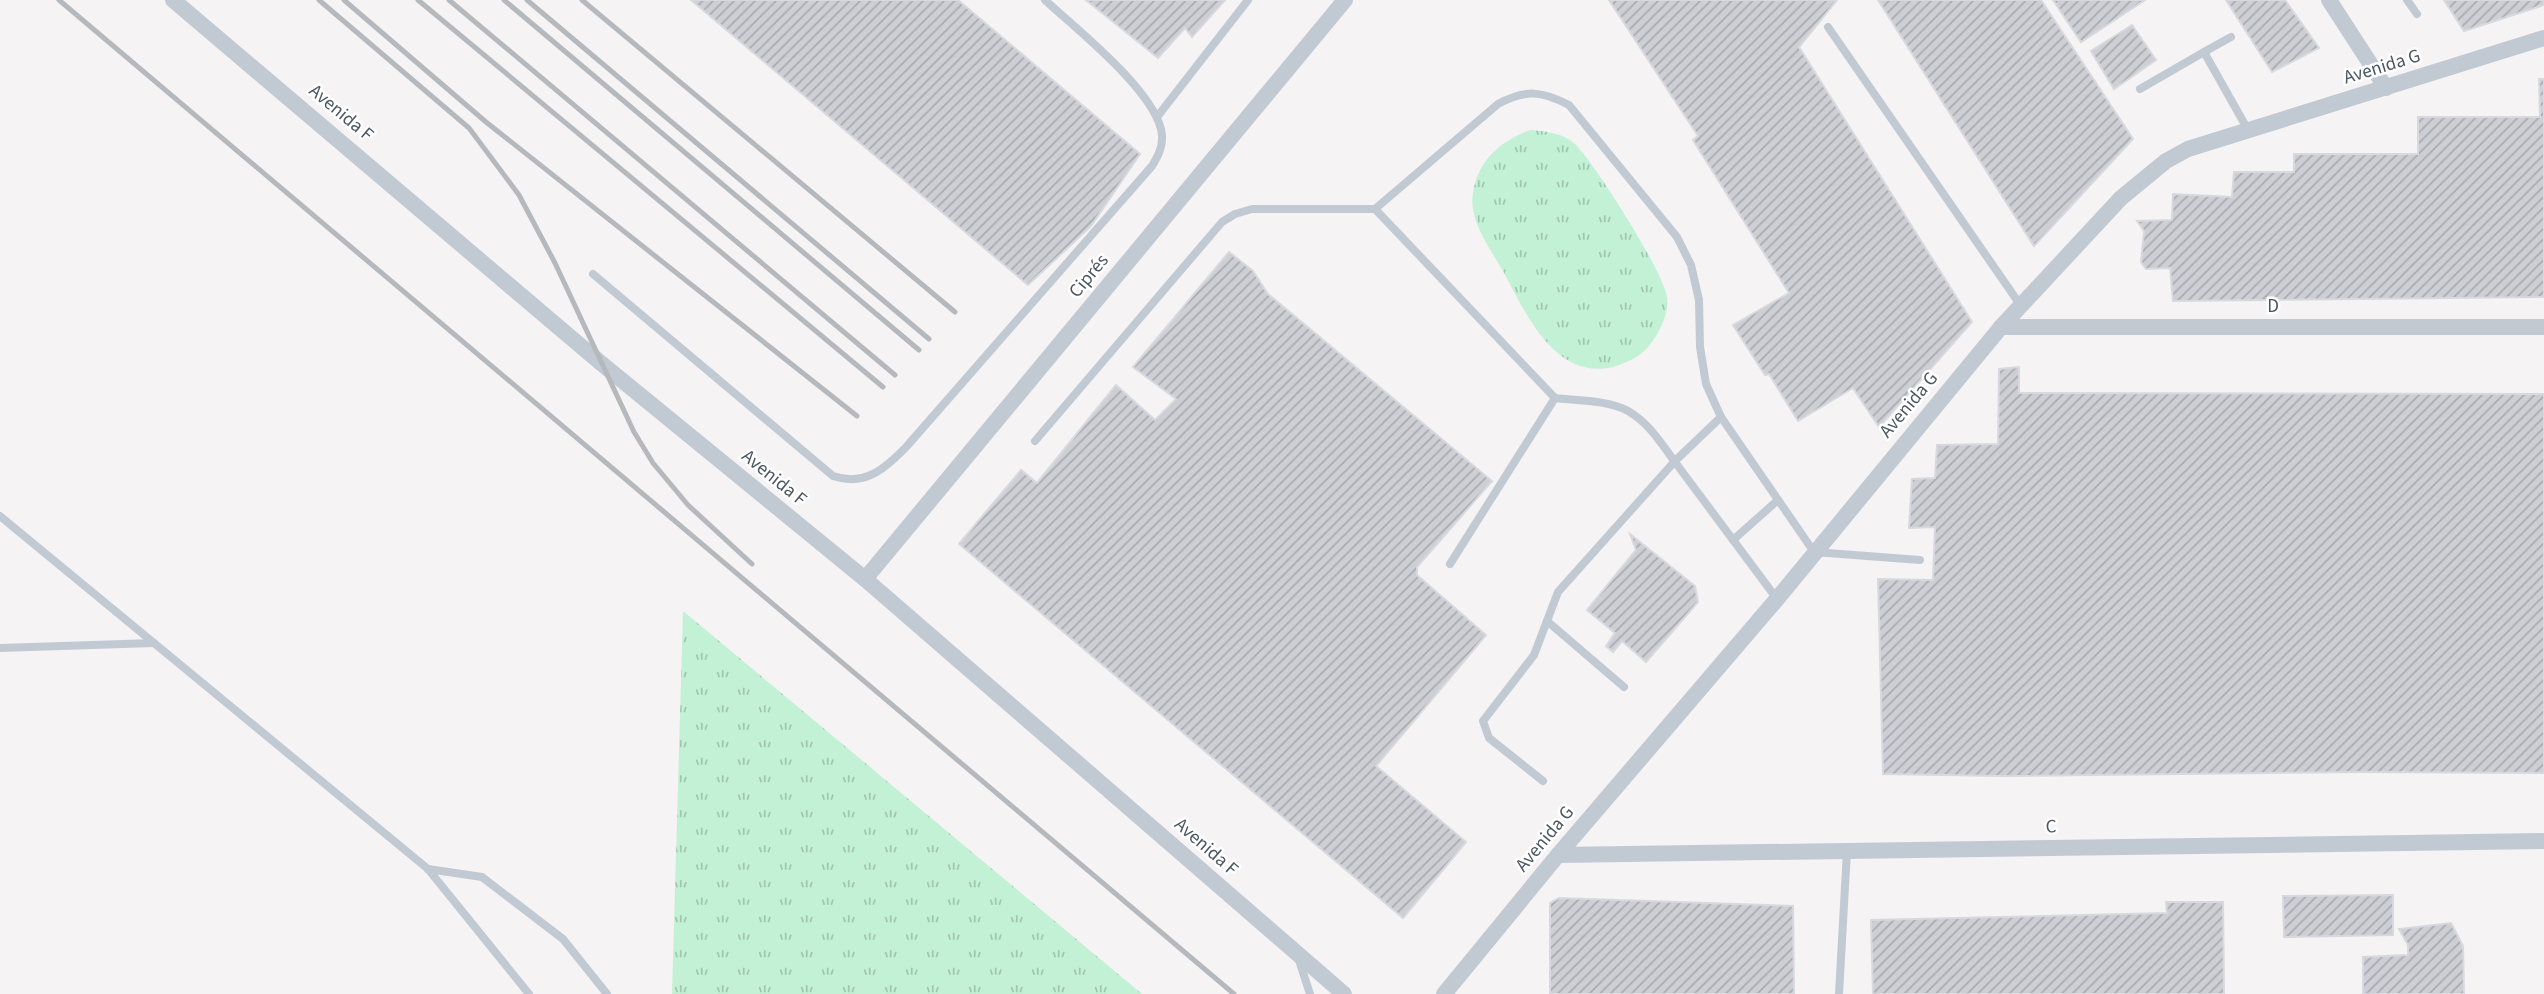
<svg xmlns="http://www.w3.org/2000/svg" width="2544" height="994" font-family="'Source Sans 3',sans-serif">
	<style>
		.grass { fill: url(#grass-tufts) }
		.building { fill: url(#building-hatch); stroke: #d7d9de; stroke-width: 2 }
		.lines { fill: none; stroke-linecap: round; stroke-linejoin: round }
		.service { stroke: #c1cad2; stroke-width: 8 }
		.minor { stroke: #c1cad2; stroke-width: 16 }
		.rail { stroke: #b5b8bd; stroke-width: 5 }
		.labels { text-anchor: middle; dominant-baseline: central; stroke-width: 5; stroke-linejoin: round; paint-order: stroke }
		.street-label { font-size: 19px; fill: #4a5661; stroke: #fff }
	</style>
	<defs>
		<pattern id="grass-tufts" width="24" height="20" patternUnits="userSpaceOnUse" patternTransform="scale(1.75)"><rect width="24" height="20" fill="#c3f1d5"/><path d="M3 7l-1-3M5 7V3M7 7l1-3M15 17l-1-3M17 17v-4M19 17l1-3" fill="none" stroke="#a0c6b0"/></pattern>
		<pattern id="building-hatch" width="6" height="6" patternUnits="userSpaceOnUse" patternTransform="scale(1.75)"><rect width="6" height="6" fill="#cdcfd5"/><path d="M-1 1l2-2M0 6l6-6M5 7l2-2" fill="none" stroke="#a8abb0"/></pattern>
	</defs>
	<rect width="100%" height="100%" fill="#f5f3f3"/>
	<g class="grass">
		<path d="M 1530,130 C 1545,131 1563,133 1575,144 C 1593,161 1666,275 1667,298 C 1669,315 1659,333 1649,346 C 1640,357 1626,363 1613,367 C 1555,381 1525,312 1503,271 C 1490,248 1468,220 1473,193 C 1478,160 1501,141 1530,130 Z"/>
		<polygon points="683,611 1142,994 672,994"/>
	</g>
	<g class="building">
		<polygon points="691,0 958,0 1140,154 1091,226 1028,285"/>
		<polygon points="1086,0 1225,0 1192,37 1185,28 1158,58"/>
		<polygon points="1609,0 1837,0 1799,47 1972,322 1879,427 1853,388 1798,421 1769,374 1765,375 1733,325 1789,293 1693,140 1698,136"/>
		<polygon points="1878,0 2041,0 2133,139 2034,246"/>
		<polygon points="2053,0 2145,0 2081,42"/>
		<polygon points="2226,0 2285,0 2319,48 2272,72"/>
		<polygon points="2444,0 2544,0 2544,5 2464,31"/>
		<polygon points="2132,25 2156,60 2114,89 2091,51"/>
		<polygon points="2539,79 2544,79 2544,297 2173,301 2170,268 2146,269 2141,262 2144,231 2137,221 2172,220 2173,194 2232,197 2234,172 2294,172 2294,154 2418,154 2418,117 2540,117"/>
		<polygon points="1229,252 1253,271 1268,294 1492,481 1417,567 1417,575 1486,635 1376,766 1466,842 1403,918 959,544 1021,470 1037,483 1116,385 1155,420 1176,399 1133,367"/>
		<polygon points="2019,367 2019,393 2544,394 2544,773 2363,772 2003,776 1883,774 1878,579 1933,580 1935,527 1909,528 1912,479 1935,478 1937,445 1998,444 1999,369"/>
		<polygon points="1630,534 1695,586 1698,602 1646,662 1622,641 1613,652 1606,646 1615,633 1587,610 1636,550"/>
		<polygon points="2393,895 2393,935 2284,937 2283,896"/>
		<polygon points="1559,898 1793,906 1794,994 1550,994 1550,903"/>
		<polygon points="2166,902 2223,902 2224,994 1873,994 1871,920 2167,913"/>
		<polygon points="2451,923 2463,946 2464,994 2363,994 2363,957 2408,955 2408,945 2399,929"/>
	</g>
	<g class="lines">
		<g class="service">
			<polyline points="2407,0 2417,14"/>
			<polyline points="1828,27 2021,306"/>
			<polyline points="2204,52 2231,37"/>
			<polyline points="2140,89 2204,52 2248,130"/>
			<polyline points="1157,117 1248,0"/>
			<path d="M 593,274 L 833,476 C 865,487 886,468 907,446 L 1152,166 C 1158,156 1163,147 1162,135 C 1158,93 1076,29 1045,0"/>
			<path d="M 1555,398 C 1578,401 1608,400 1628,411 C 1649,423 1661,443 1675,462 C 1709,507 1743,553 1777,599"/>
			<polyline points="1035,441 1222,222 1235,214 1252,209 1375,209"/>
			<polyline points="0,516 428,869 529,994"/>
			<polyline points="1733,540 1778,500"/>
			<path d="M 1450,564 L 1555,398 L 1375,209 L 1498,104 C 1526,89 1542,91 1569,105 L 1677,237 L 1691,265 L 1699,300 L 1700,347 L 1706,384 L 1721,417 L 1814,552 L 1920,560"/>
			<polyline points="1547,621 1624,687"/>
			<polyline points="0,648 154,643"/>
			<polyline points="1543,781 1489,738 1483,721 1534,655 1558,592 1675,461 1721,417"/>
			<polyline points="428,869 482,877 563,939 607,994"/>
			<polyline points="1298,957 1310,994"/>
			<polyline points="1839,994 1847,851"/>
		</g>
		<g class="minor">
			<polyline points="173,0 602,364 865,579 1344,994"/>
			<polyline points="2329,0 2386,88"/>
			<polyline points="2001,327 2544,327"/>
			<polyline points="865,579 1345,0"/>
			<polyline points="1558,855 2544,841"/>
			<polyline points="1444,994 1558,855 1777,599 2001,327 2121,198 2166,161 2188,149 2544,38"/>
		</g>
		<g class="rail">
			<polyline points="59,0 1234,994"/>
			<polyline points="319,0 469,128 519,195 555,263 634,432 653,463 688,505 752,564"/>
			<polyline points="344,0 486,122 857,416"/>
			<polyline points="418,0 883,387"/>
			<polyline points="449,0 895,375"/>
			<polyline points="504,0 919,350"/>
			<polyline points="527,0 929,339"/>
			<polyline points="582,0 955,312"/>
		</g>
	</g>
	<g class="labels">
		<g class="street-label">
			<text transform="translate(2382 67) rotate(-17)">Avenida G</text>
			<text transform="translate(341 113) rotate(40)">Avenida F</text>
			<text transform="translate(1089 276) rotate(-50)">Ciprés</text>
			<text x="2273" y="306">D</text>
			<text transform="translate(1909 405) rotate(-50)">Avenida G</text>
			<text transform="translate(774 478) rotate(39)">Avenida F</text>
			<text transform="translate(2051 827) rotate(-1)">C</text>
			<text transform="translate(1545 839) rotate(-50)">Avenida G</text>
			<text transform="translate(1206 847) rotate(41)">Avenida F</text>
		</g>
	</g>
</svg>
